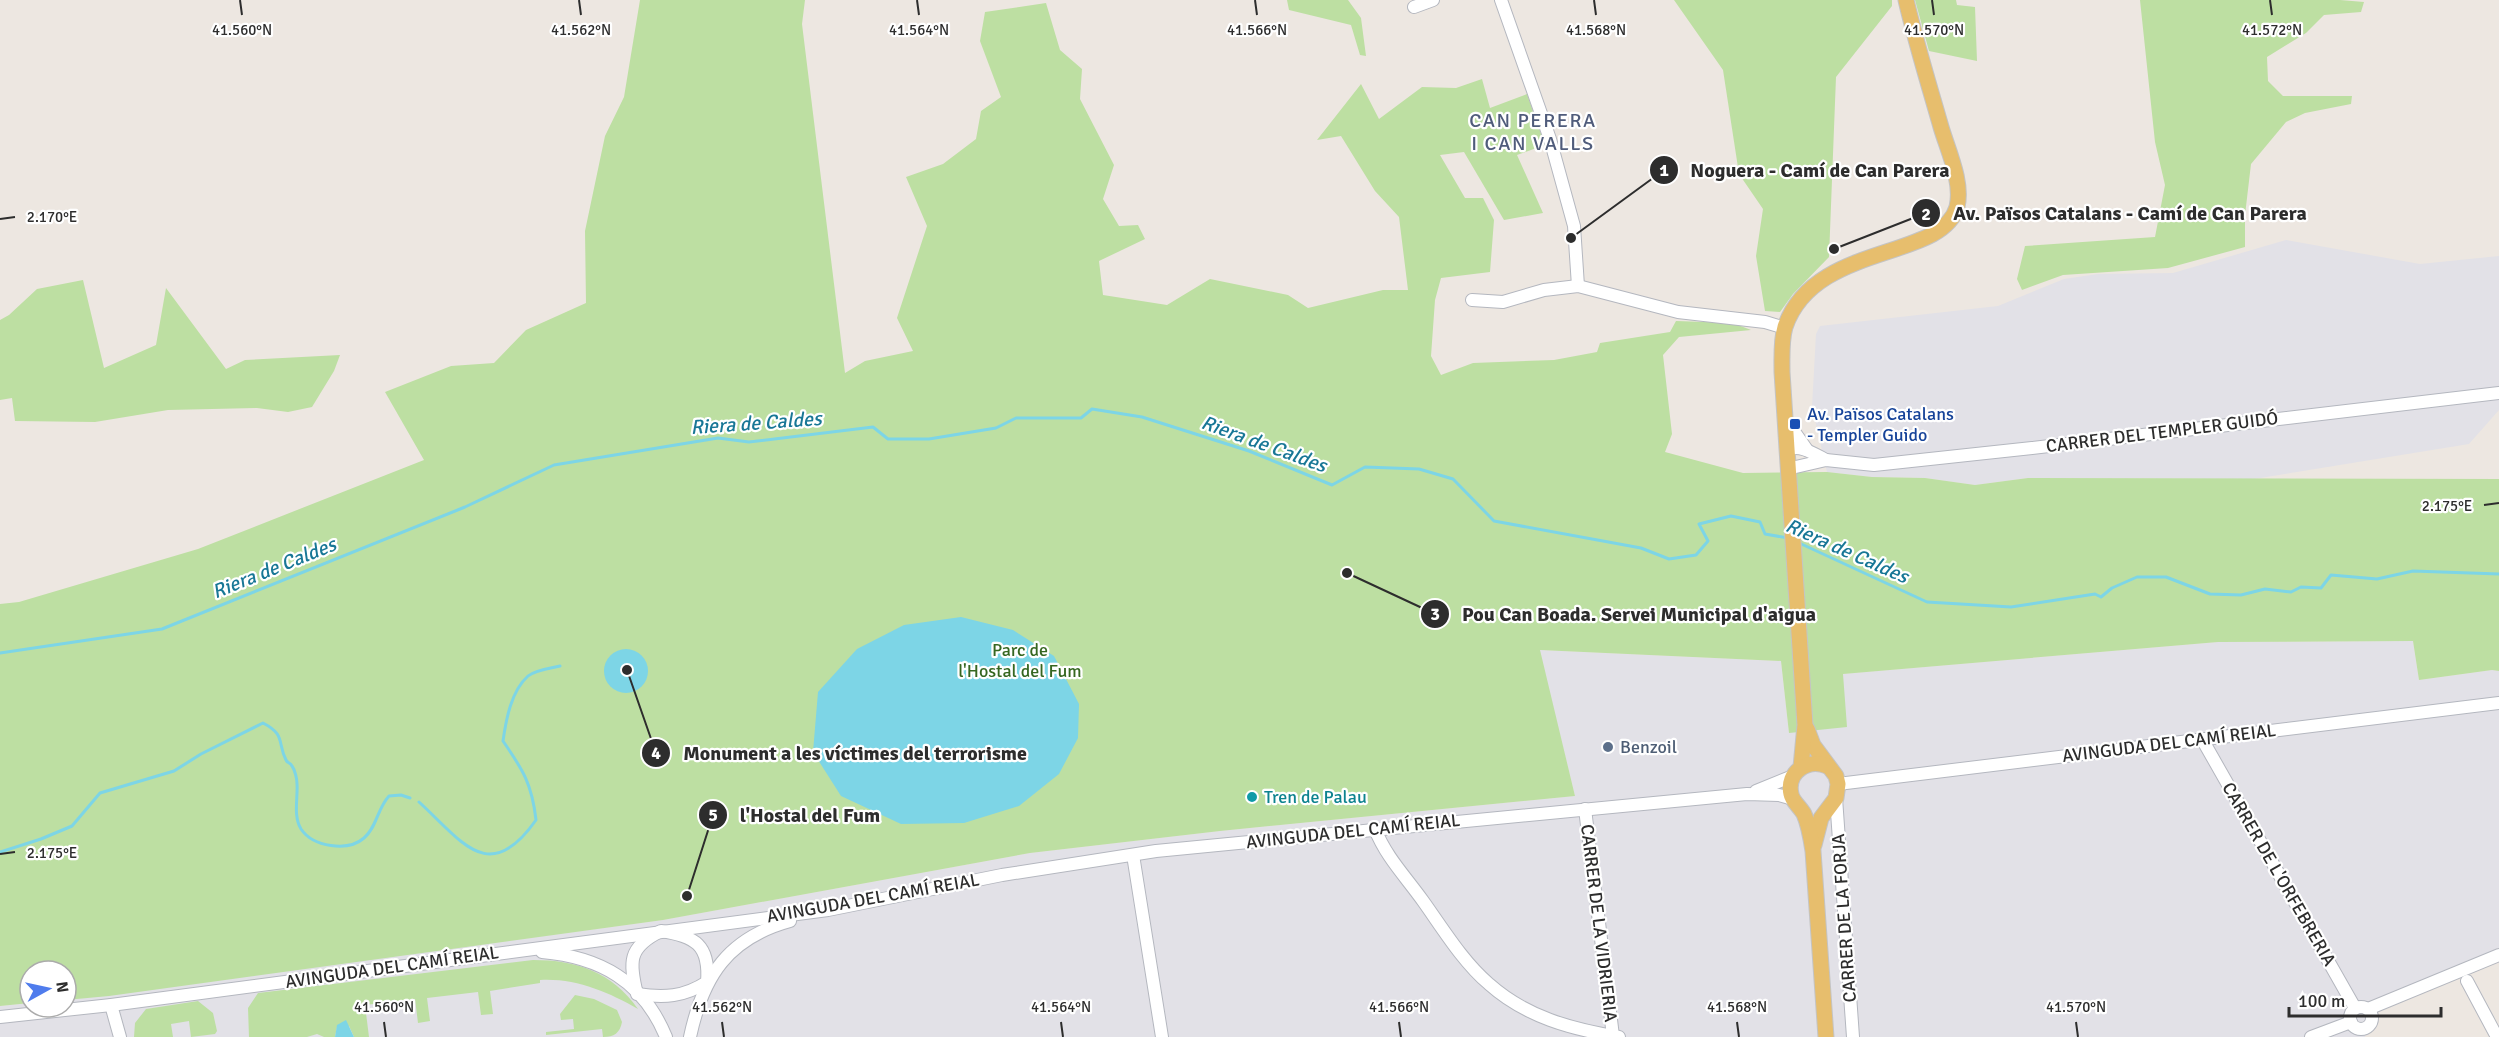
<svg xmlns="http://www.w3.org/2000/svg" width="2499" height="1037" font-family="Signika,sans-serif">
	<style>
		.industrial { fill: #e2e1e7 }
		.green { fill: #bddfa2 }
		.water { fill: #7dd5e6 }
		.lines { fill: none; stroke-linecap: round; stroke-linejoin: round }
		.stream { stroke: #7dd5e6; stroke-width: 3 }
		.minor-casing { stroke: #b4b7bf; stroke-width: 14 }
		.major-casing { stroke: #c4c4c4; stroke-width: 17 }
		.minor { stroke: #fff; stroke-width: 12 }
		.major { stroke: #e7be6d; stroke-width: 15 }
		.ticks { fill: none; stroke: #2d2d2d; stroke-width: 2 }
		.transit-dot { fill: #1a4fb4; stroke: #fff; stroke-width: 2 }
		.service-dot { fill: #5c6f8a; stroke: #fff; stroke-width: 2 }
		.culture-dot { fill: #0f9aa8; stroke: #fff; stroke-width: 2 }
		.labels { text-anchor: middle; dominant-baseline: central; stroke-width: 4.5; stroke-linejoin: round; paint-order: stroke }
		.transit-label { font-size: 18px; fill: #164399; stroke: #fff; text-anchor: start }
		.street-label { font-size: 18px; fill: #2d2d2d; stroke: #fff }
		.park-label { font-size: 18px; fill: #366721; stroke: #fff }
		.service-label { font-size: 18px; fill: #4e5e75; stroke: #fff; text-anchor: start }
		.culture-label { font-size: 18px; fill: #0d838f; stroke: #fff; text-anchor: start }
		.neighbourhood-label { font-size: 20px; letter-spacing: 1.5px; fill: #505c7b; stroke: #fff }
		.water-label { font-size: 20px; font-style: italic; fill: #187796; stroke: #fff }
		.ticks-label { font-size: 15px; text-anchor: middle; fill: #2d2d2d; stroke: #fff; stroke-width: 4.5; stroke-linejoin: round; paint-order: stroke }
		.leader { fill: none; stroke: #2d2d2d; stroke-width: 2 }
		.callout-dot { fill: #2d2d2d; stroke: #fff; stroke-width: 2 }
		.mark-label { font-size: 18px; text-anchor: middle; font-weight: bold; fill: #fff }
		.callout-label { font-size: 20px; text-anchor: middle; font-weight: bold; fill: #2d2d2d; stroke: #fff; stroke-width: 4.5; stroke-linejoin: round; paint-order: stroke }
	</style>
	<rect width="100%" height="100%" fill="#ede7e1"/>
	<g class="industrial">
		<polygon points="2286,240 2420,264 2499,256 2499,410 2469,444 2254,479 2028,478 1975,485 1925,478 1872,477 1827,472 1812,407 1816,334 1820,326 1998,306 2064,279 2098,274 2173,273"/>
		<polygon points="2413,641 2419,680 2492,670 2499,671 2499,948 2371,1003 2365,1037 0,1037 0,1006 30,1003 30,1007 66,1007 66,1000 663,920 1030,853 1220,831 1575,796 1539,650 1781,661 1789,733 1842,674 2218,642"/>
	</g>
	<g class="green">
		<polygon points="640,0 805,0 802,24 845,373 865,361 913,351 897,318 927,226 906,177 943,164 976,139 981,111 1001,97 980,41 985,12 1046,3 1060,50 1082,69 1080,99 1114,165 1103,199 1119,226 1138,225 1145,239 1099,261 1103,295 1167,305 1210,279 1288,295 1308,308 1383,290 1408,290 1399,217 1375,191 1341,136 1317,140 1361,84 1379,119 1422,87 1456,88 1482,79 1490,108 1527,94 1545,145 1517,155 1543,213 1504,220 1464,152 1440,155 1465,198 1483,198 1494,220 1490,272 1441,278 1435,300 1431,356 1441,375 1473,363 1554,360 1597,352 1600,343 1670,332 1676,321 1733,323 1751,330 1679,337 1663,355 1672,434 1665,452 1743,473 1827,472 1872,477 1925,478 1975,485 2028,478 2499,479 2499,671 2492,670 2419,680 2413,641 2218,642 1843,674 1847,727 1789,733 1781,661 1540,650 1575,796 1220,831 1030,853 663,920 109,996 66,1000 66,971 30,971 30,1003 0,1006 0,604 19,602 198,549 424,460 385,392 451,366 494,363 526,330 586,303 585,231 605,136 624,97"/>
		<polygon points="1287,0 1348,0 1361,18 1366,56 1360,55 1351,25 1289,10"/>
		<polygon points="1674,0 1892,0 1892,6 1836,77 1829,257 1793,294 1780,312 1765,311 1756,256 1763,209 1739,174 1723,70"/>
		<polygon points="1915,0 1956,0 1957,5 1975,7 1977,61 1929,51"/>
		<polygon points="2140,0 2340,0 2364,2 2361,12 2324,15 2306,33 2267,57 2268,81 2283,96 2352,96 2351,104 2305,113 2286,122 2251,164 2245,215 2245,247 2168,268 2063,275 2022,290 2017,279 2025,246 2155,237 2165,185 2155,142"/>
		<polygon points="83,280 104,368 156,345 166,288 226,369 245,360 340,355 334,371 312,407 288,412 257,408 168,410 95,422 15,421 12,398 0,400 0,320 9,315 37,289"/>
		<path d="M 533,960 C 577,960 612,972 638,1009 C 608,992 576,978 540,980 L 540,983 L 490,991 L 493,1014 L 481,1015 L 478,992 L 427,998 L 430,1021 L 418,1023 L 415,999 L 365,1005 L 369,1037 L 354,1037 L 349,1026 L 337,1027 L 335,1037 L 324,1037 L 317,1034 L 307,1037 L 249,1037 L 248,1008 L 258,993 Z"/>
		<path d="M 575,995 L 594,999 L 617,1010 L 622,1022 C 620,1033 614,1037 603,1037 L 602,1029 L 546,1035 L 546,1032 L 574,1029 L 573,1019 L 561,1020 L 560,1014 Z"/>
		<polygon points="198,1001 213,1013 217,1031 215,1034 191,1037 189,1021 171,1024 173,1037 134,1037 135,1023 146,1009"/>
	</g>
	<g class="water">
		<polygon points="961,617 1013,630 1054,656 1079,704 1078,738 1059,774 1019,806 964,823 901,824 841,796 813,752 818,692 857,649 904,625"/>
		<circle cx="626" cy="671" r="22"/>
		<polygon points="346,1020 354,1037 335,1037 337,1025"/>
	</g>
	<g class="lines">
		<g class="stream">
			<polyline points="1797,542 1927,602 2011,607 2095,594 2101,597 2112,588 2137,577 2166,577 2210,594 2241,595 2265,589 2291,592 2301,587 2321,588 2331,575 2377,579 2413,571 2499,574"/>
			<polyline points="0,653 162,629 465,507 554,465 718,438 749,442 873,427 888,439 929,439 996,428 1016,418 1081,418 1092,409 1142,417 1249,451 1332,485 1365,467 1419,469 1453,479 1494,521 1641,548 1669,559 1696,555 1708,541 1699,524 1731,516 1760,522 1765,534 1788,538"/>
			<path d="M 419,802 C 462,841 489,887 536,820 C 532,784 523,770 503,741 C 506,720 511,691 528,676 C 535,670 551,668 560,666"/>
			<path d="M 0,852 L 41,839 L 72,826 L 100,793 L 174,771 L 201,754 L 263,723 C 286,735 277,742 286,760 C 288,764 290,762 292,766 C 295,770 297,779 297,784 C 298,798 293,816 301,829 C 313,847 348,852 364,838 C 377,827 377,809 389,796 L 401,795 L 410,798"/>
		</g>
		<g class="minor-casing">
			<g id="minor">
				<polyline points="1501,0 1550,139 1574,226 1578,286"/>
				<polyline points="1414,7 1433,0"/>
				<polyline points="1472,300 1503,302 1544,290 1578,286 1678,312 1765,322 1785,328"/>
				<polyline points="1784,417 1807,450"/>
				<path d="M 1786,450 C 1800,444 1813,453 1826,460"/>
				<polyline points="1787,469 1826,460 1874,465 2032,448 2499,393"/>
				<polyline points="2202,739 2355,1008"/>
				<polyline points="1838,784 2499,703"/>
				<polyline points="1756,791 1793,776"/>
				<polyline points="1836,798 1853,1037"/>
				<polyline points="1585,809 1613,1036"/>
				<path d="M 1375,829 C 1386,857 1406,877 1423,901 C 1443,929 1463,962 1489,984 C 1526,1017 1571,1029 1619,1037"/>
				<polyline points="1133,855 1162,1037"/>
				<path d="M 661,931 C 695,936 710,945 707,982 C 684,997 664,998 637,994 C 629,962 628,947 661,931 Z"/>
				<path d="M 542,952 C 600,957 643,981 666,1037"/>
				<polyline points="2467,981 2497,1037"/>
				<polyline points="111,1005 120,1037"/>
				<circle cx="2361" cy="1018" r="11"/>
				<polyline points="2368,1009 2499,955"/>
				<polyline points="0,1017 111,1005 828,910 1002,875 1156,851 1747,794 1779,795 1793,799"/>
				<path d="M 690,1037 C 703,976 728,938 790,921"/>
				<polyline points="2311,1037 2351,1022"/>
			</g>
		</g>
		<g class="major-casing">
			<g id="major">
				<polyline points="1807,729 1813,745 1836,776 1838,784 1836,798 1821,818 1814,845"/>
				<path d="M 1801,767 L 1805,725 L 1782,372 C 1782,357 1781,341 1785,327 C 1814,242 1942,261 1957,207 C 1963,182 1948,151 1941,127 C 1929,85 1916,43 1906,0"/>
				<path d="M 1826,1037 L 1813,851 C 1811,838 1809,825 1804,814 C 1800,807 1792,801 1791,794 C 1786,772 1808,758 1827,766"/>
			</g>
		</g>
		<use href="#minor" class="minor"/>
		<use href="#major" class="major"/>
	</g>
	<path class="ticks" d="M 240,0 L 242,15M 579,0 L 581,15M 917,0 L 919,15M 1255,0 L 1257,15M 1594,0 L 1596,15M 1932,0 L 1934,15M 2270,0 L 2272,15M 0,219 L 15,217M 2484,505 L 2499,503M 0,854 L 15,852M 384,1022 L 386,1037M 722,1022 L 724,1037M 1061,1022 L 1063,1037M 1399,1022 L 1401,1037M 1737,1022 L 1739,1037M 2076,1022 L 2078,1037"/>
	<rect class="transit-dot" x="1789" y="418" width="12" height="12" rx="3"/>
	<circle class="service-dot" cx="1608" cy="747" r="6"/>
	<circle class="culture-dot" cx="1252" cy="797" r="6"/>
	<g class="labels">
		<g class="transit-label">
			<text x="1807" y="414">Av. Països Catalans<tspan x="1807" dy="21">- Templer Guido</tspan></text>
		</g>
		<g class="street-label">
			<text transform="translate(2162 432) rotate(-7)">CARRER DEL TEMPLER GUIDÓ</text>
			<text transform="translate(2169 743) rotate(-7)">AVINGUDA DEL CAMÍ REIAL</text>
			<text transform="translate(1353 831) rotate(-6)">AVINGUDA DEL CAMÍ REIAL</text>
			<text transform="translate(2279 874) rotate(60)">CARRER DE L'ORFEBRERIA</text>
			<text transform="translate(873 898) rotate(-10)">AVINGUDA DEL CAMÍ REIAL</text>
			<text transform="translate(1844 918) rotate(-94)">CARRER DE LA FORJA</text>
			<text transform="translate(1599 923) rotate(83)">CARRER DE LA VIDRIERIA</text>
			<text transform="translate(392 967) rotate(-8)">AVINGUDA DEL CAMÍ REIAL</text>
		</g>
		<g class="park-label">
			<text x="1020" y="650">Parc de<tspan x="1020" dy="21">l'Hostal del Fum</tspan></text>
		</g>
		<g class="service-label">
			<text x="1620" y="747">Benzoil</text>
		</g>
		<g class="culture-label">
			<text x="1264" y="797">Tren de Palau</text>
		</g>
		<g class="neighbourhood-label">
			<text x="1533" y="120">CAN PERERA<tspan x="1533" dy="23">I CAN VALLS</tspan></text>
		</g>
		<g class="water-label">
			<text transform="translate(756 423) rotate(-4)">Riera de Caldes</text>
			<text transform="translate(1264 444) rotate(20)">Riera de Caldes</text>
			<text transform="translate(1847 551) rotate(24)">Riera de Caldes</text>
			<text transform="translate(274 568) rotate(-22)">Riera de Caldes</text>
		</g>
	</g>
	<g class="ticks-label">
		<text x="242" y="35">41.560°N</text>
		<text x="581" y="35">41.562°N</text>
		<text x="919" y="35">41.564°N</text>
		<text x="1257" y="35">41.566°N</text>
		<text x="1596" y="35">41.568°N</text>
		<text x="1934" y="35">41.570°N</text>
		<text x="2272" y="35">41.572°N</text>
		<text x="52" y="222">2.170°E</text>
		<text x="2447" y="511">2.175°E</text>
		<text x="52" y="858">2.175°E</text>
		<text x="384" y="1012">41.560°N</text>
		<text x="722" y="1012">41.562°N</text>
		<text x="1061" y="1012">41.564°N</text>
		<text x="1399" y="1012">41.566°N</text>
		<text x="1737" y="1012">41.568°N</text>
		<text x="2076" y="1012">41.570°N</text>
	</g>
	<path class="leader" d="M1571 238L1664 170M1834 249L1926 213M1347 573L1435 614M627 670L656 753M687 896L713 815"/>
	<g class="callout-dot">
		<circle cx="1571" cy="238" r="6"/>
		<circle cx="1834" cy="249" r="6"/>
		<circle cx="1347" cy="573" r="6"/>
		<circle cx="627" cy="670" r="6"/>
		<circle cx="687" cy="896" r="6"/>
		<circle cx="1664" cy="170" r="15"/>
		<circle cx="1926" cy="213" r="15"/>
		<circle cx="1435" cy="614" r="15"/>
		<circle cx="656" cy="753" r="15"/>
		<circle cx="713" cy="815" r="15"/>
	</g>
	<g class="mark-label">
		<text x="1664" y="176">1</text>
		<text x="1926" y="220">2</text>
		<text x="1435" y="620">3</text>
		<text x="656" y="759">4</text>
		<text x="713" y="821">5</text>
	</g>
	<g class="callout-label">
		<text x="1820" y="177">Noguera - Camí de Can Parera</text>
		<text x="2130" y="220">Av. Països Catalans - Camí de Can Parera</text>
		<text x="1639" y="621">Pou Can Boada. Servei Municipal d'aigua</text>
		<text x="855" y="760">Monument a les víctimes del terrorisme</text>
		<text x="810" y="822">l'Hostal del Fum</text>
	</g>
	<g transform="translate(48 989) rotate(82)"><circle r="28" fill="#ffffff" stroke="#ababab" stroke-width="1.5"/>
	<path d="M0-4.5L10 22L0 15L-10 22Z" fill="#4f7ced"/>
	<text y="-9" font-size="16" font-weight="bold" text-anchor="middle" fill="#2d2d2d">N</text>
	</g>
	<path d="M2289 1007v9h152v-9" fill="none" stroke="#2d2d2d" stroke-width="3"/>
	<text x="2298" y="1007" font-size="18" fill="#2d2d2d" stroke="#ffffff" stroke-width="4.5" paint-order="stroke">100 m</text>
</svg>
